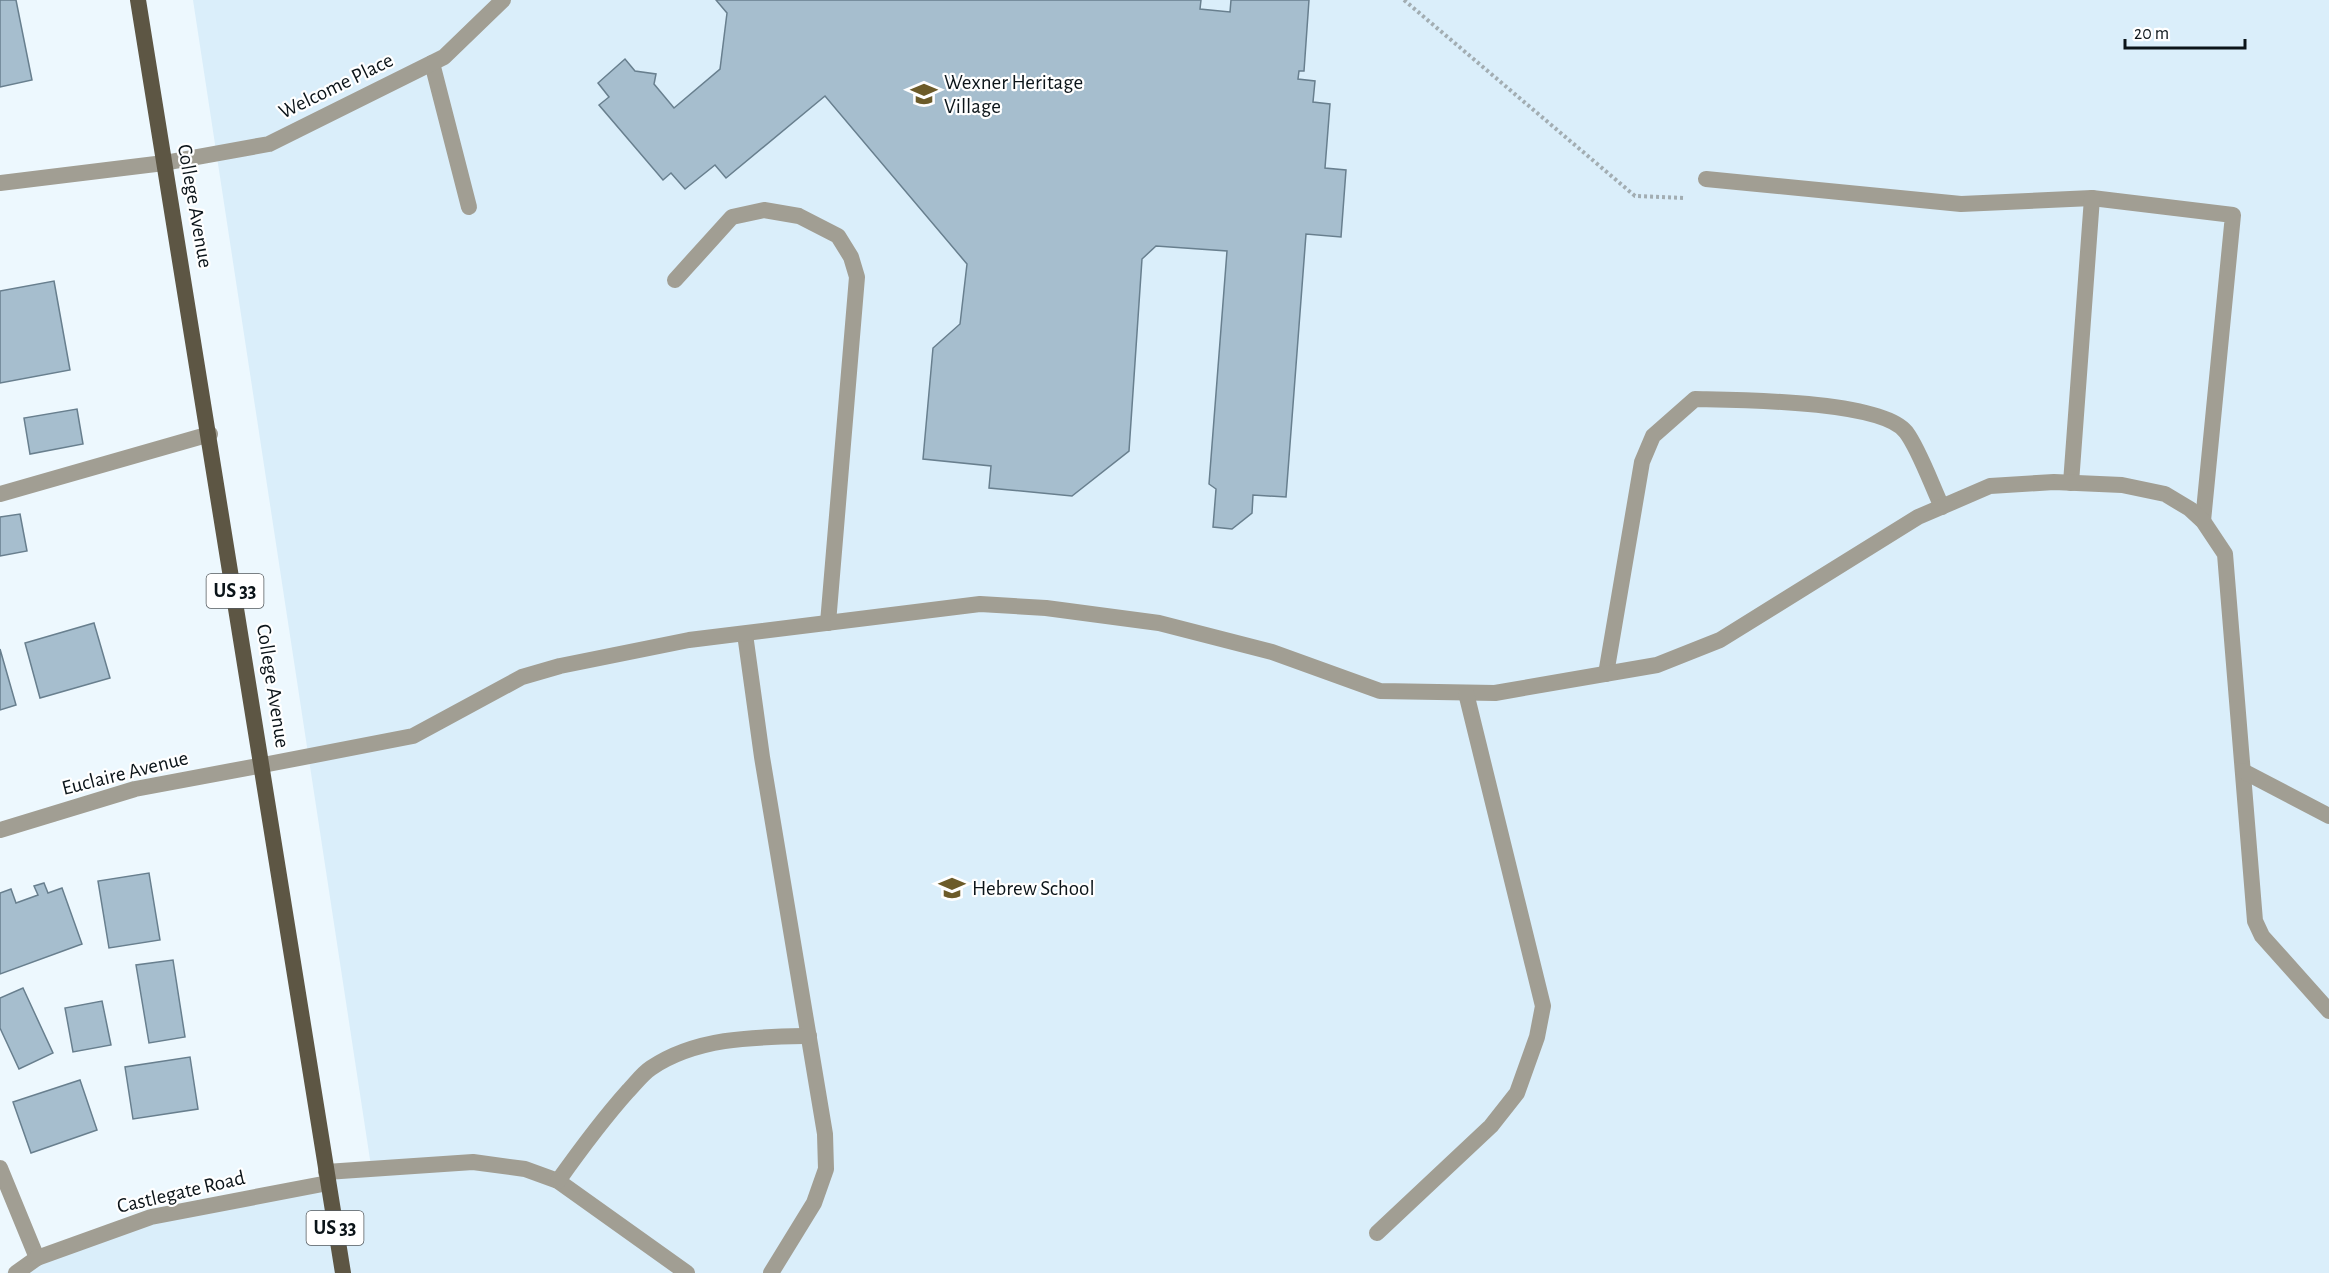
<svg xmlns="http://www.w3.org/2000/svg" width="2329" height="1273" font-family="'Alegreya Sans',sans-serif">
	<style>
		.built { fill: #daeefa }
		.building { fill: #a6bece; stroke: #687f8e; stroke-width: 1.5 }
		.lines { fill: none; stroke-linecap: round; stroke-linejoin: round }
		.path { stroke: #a2adb2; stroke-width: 4; stroke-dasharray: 3 3; stroke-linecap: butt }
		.service { stroke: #a19e93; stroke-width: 16 }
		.minor { stroke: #a19e93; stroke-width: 16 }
		.primary { stroke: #5d5644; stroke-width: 16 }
		.labels { text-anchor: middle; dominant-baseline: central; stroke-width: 4.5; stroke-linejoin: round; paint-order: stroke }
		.shield { fill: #fff; stroke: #545a5e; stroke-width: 1.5 }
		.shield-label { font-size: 20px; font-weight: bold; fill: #0b1419 }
		.poi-label { font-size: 21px; fill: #0b1419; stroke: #fff; text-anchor: start }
		.street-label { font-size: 21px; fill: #0b1419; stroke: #fff }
	</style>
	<rect width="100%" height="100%" fill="#edf8fe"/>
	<polygon class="built" points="193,0 2329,0 2329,1273 6,1273 19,1262 68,1241 371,1166"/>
	<g class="building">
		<polygon points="0,0 16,0 32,80 0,87"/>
		<polygon points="716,0 1201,0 1200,9 1230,12 1231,0 1309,0 1304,71 1299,71 1298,79 1315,81 1313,102 1330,104 1325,168 1346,170 1341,237 1306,234 1286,497 1253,495 1252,513 1232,529 1213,527 1216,489 1209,484 1227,251 1156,246 1142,259 1129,451 1072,496 989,488 991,466 923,459 933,348 960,324 967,264 825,96 726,178 715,165 685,189 671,173 663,180 599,105 609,97 598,83 625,59 635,71 656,74 654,84 674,108 720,69 727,13"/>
		<polygon points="54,281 70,370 0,383 0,291"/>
		<polygon points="77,409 83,444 30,454 24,418"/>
		<polygon points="20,514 27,551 0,556 0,517"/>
		<polygon points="94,623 110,678 40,698 25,643"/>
		<polygon points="0,649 16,705 0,710"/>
		<polygon points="149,873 160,940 109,948 98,881"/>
		<polygon points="44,883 48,893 62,888 82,944 0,974 0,893 11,889 16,903 38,895 34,886"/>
		<polygon points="173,960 185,1037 149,1043 136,965"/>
		<polygon points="23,988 53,1053 19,1069 0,1028 0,998"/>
		<polygon points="102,1001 111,1045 73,1052 65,1008"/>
		<polygon points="190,1057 198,1109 133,1119 125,1067"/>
		<polygon points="80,1080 97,1130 31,1153 13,1102"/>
	</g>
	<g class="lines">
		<polyline class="path" points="1404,0 1635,196 1685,198"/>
		<g class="service">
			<polyline points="432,63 469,207"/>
			<polyline points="164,163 269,144 444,57 503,0"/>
			<polyline points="1706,179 1961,204 2092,198 2233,215 2203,521"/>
			<polyline points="675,280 732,217 764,210 799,216 838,236 851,257 857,277 828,623"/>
			<polyline points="2071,483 2092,198"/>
			<polyline points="0,494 210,434"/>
			<polyline points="745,634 762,757 825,1134 826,1169 814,1203 771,1273"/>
			<path d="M 1606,674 L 1642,462 L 1653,436 L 1695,399 C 1737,400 1881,400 1906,432 C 1919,449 1932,486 1942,507"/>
			<polyline points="263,765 413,736 522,677 560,666 689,640 980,604 1046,608 1159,623 1272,652 1380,691 1495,693 1657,665 1720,640 1918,517 1990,486 2054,482 2122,485 2165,494 2190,509 2203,521 2225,554 2255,921 2262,936 2329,1011"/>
			<polyline points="2243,771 2329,816"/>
			<polyline points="0,1168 37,1258"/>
			<polyline points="326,1172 473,1162 525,1169 558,1181 687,1273"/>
			<path d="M 558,1181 C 580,1150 603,1119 628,1091 C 635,1084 642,1074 651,1068 C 697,1037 755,1037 809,1036"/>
			<polyline points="1377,1233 1491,1126 1517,1093 1537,1037 1543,1006 1466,693"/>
		</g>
		<g class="minor">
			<polyline points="0,183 164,163"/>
			<polyline points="0,830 135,789 263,765"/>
			<polyline points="16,1273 37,1258 151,1217 328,1183"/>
		</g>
		<polyline class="primary" points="138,0 343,1273"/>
	</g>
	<defs>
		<g id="school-bare" transform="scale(2.07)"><path d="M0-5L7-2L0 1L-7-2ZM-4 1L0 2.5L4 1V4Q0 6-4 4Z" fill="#6c5b29" stroke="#fff" stroke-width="2.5" paint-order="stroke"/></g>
	</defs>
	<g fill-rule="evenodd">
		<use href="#school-bare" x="924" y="94"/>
		<use href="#school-bare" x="952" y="888"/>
	</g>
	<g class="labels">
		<g class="shield">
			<rect x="206.5" y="574" width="57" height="34" rx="4.5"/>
			<rect x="306.5" y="1211" width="57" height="34" rx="4.5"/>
		</g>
		<g class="shield-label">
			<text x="235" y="591">US 33</text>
			<text x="335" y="1228">US 33</text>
		</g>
		<g class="poi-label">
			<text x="944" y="82">Wexner Heritage<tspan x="944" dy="24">Village</tspan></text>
			<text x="972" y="888">Hebrew School</text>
		</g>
		<g class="street-label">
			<text transform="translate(336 86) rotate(-26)">Welcome Place</text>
			<text transform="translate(195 206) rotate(80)">College Avenue</text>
			<text transform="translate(273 686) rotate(81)">College Avenue</text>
			<text transform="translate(125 773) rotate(-14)">Euclaire Avenue</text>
			<text transform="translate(181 1192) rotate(-13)">Castlegate Road</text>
		</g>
	</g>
	<path d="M2125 39v9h120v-9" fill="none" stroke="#0b1419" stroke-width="3"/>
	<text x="2134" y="39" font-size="18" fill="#0b1419" stroke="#ffffff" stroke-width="4.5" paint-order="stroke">20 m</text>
</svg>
